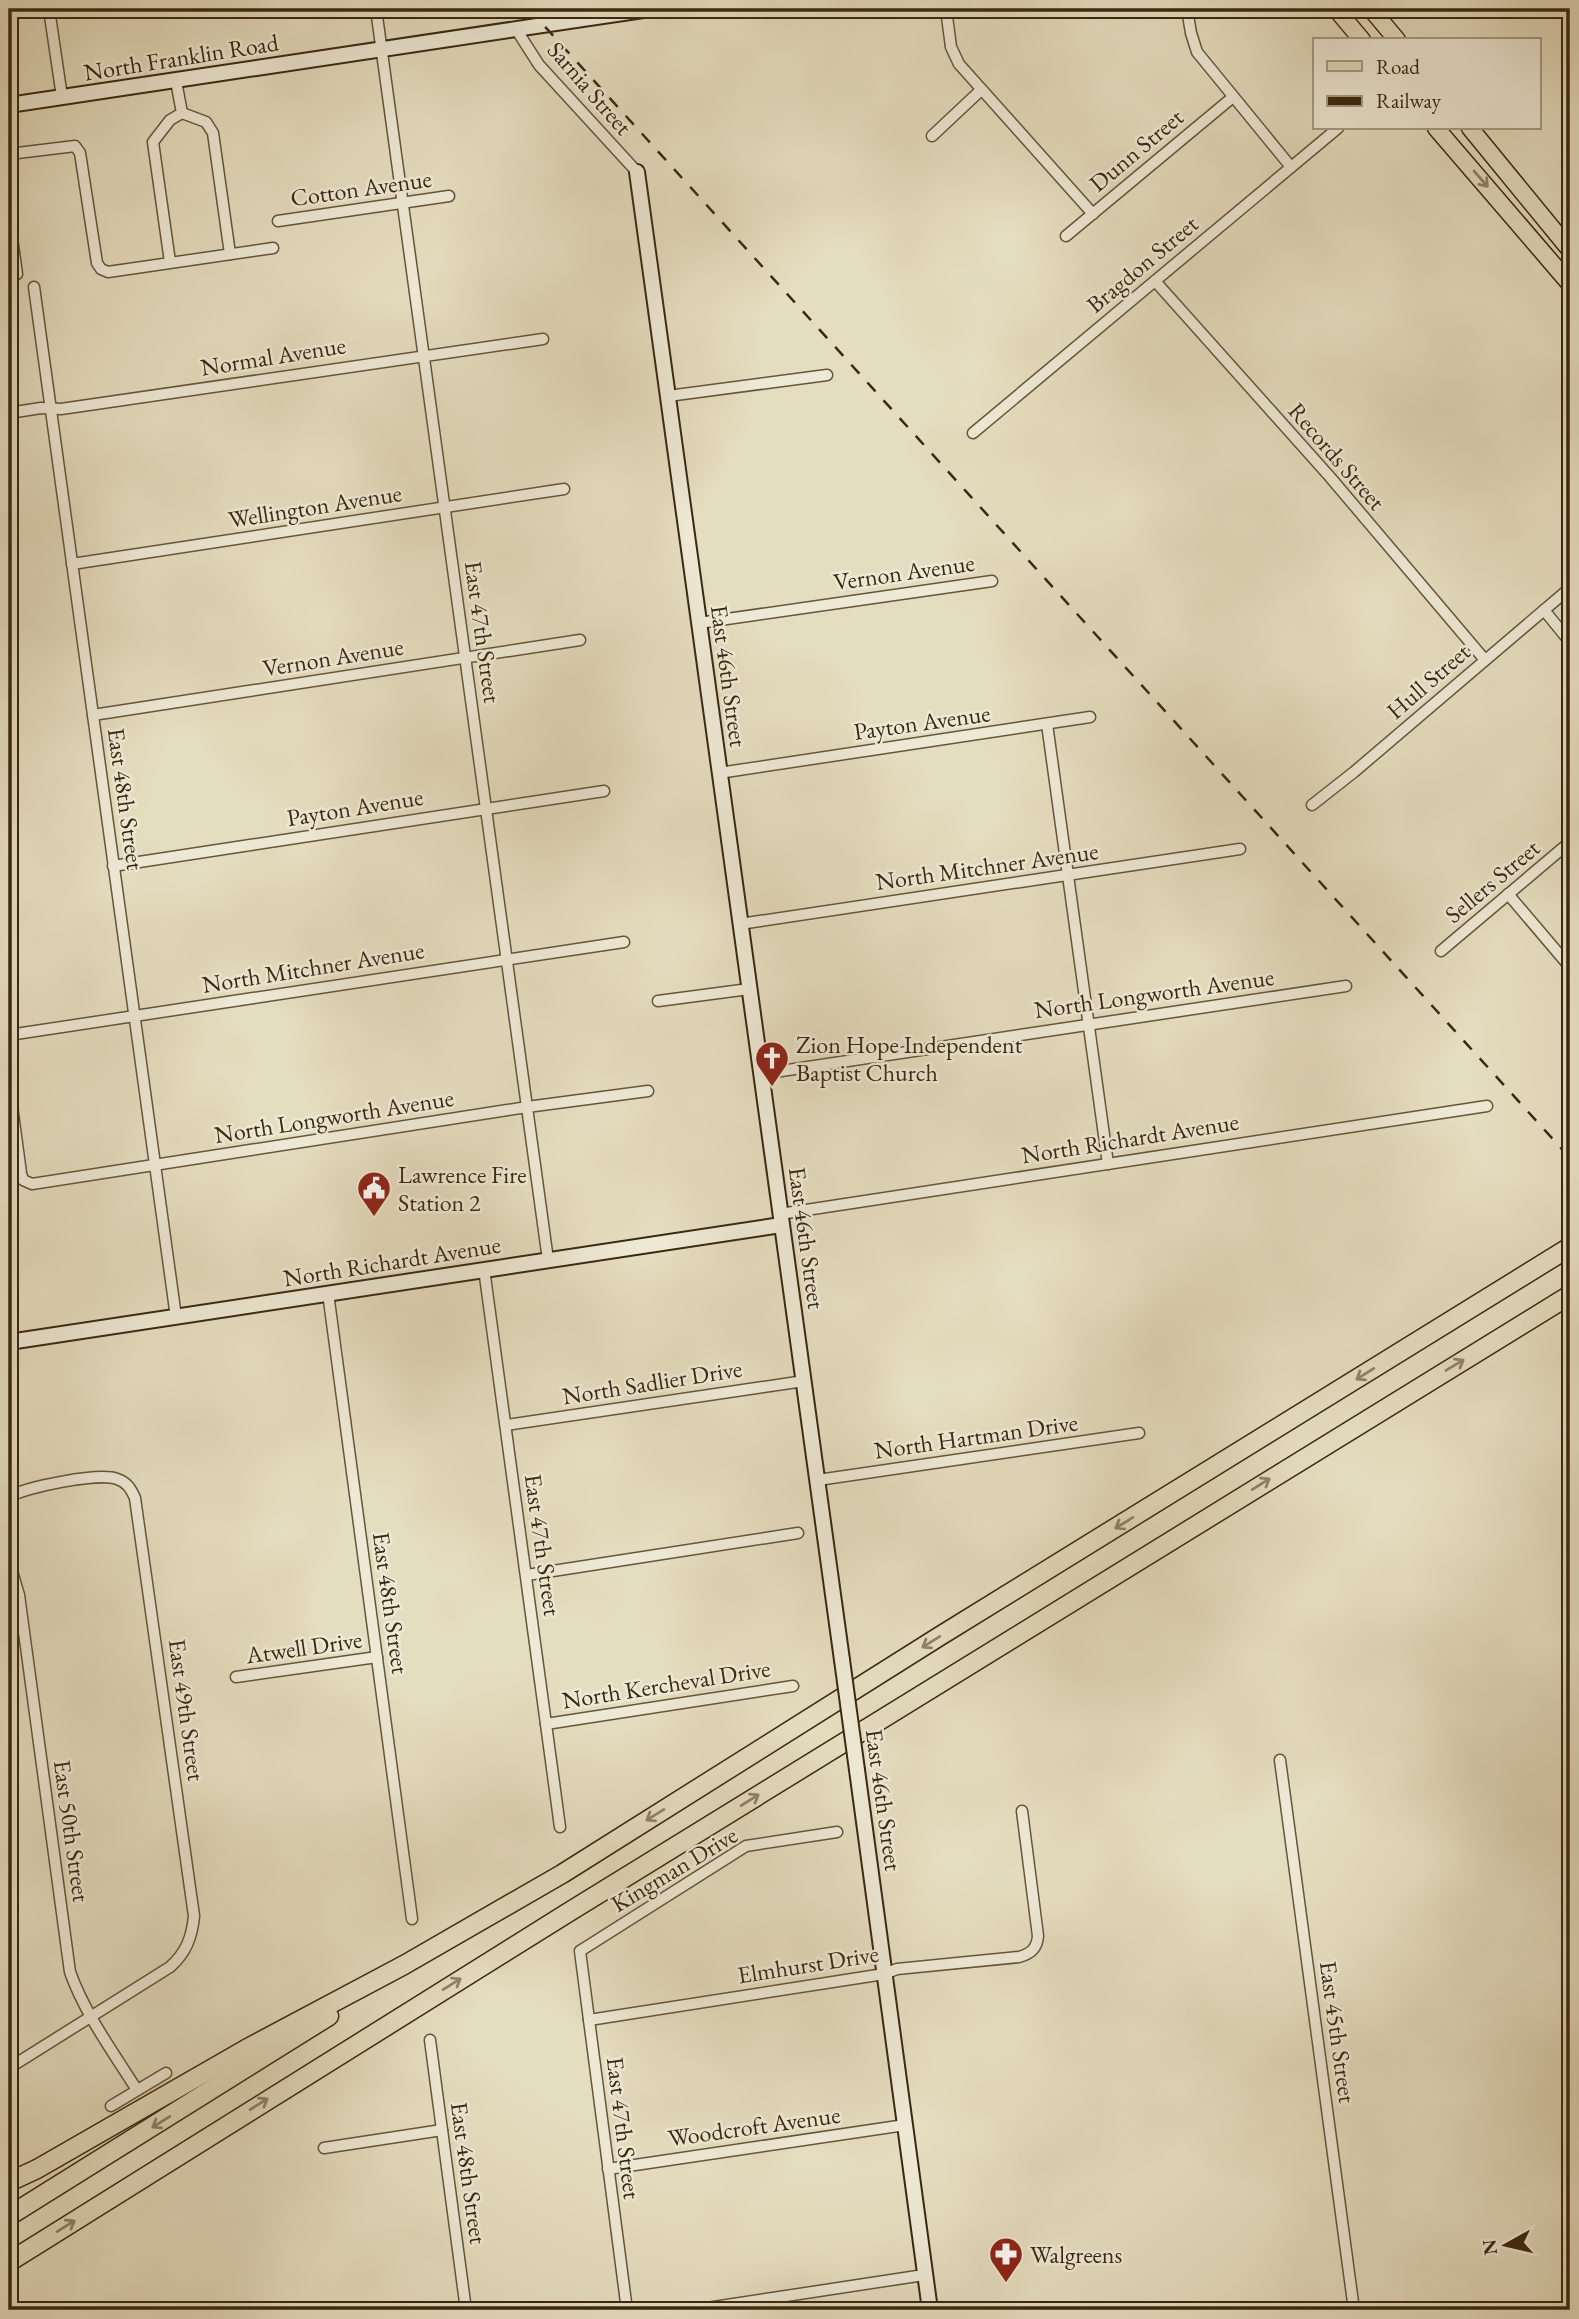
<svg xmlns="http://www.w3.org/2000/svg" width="1579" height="2319" font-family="'EB Garamond',serif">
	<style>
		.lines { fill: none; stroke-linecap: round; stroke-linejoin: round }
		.street-casing { stroke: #64553c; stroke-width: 13 }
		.secondary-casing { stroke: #392811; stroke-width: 18 }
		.primary-casing { stroke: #392811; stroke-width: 19 }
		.highway-casing { stroke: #392811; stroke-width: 21 }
		.street { stroke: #eee9d5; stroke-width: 10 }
		.secondary { stroke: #eee9d5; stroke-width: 14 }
		.primary { stroke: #e5ddbf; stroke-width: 16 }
		.highway { stroke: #e5ddbf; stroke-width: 18 }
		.rail { stroke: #392811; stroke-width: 2.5; stroke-dasharray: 12 12; stroke-linecap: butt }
		.secondary-bridge-casing { stroke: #392811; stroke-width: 18; stroke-linecap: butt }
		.secondary-bridge { stroke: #eee9d5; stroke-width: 14 }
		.oneway { stroke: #8f8268 }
		.labels { text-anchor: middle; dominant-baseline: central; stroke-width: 5; stroke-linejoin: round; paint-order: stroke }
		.street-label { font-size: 24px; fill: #392811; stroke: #eee9d5 }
		.poi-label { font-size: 24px; fill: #392811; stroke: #eee9d5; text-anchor: start }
	</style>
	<rect width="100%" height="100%" fill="#e5ddbf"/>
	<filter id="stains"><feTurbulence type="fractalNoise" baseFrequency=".00286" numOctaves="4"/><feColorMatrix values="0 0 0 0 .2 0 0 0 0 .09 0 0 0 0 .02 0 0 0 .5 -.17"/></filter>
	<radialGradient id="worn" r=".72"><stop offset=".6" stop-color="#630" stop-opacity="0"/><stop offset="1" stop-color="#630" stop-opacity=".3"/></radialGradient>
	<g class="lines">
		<g class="street-casing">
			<g id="street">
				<polyline points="49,9 62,97"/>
				<polyline points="376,9 548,1260"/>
				<polyline points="946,9 951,47 959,64 1093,214"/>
				<polyline points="1187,9 1191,33 1197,52 1291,167"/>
				<polyline points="516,29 539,65 637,172"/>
				<polyline points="182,113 206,122 213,133 230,254"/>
				<polyline points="932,136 981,90"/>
				<polyline points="9,154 75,146 80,153 97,263 101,269 108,272 273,248"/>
				<polyline points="9,217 17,274"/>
				<polyline points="278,221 449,196"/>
				<polyline points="1066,236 1233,97"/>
				<polyline points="170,262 153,142 170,120 182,113 176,81"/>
				<polyline points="1155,281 1330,477 1485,660"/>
				<polyline points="34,287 176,1317"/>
				<polyline points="668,396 827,375"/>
				<polyline points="9,413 41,408 61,409 543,339"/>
				<polyline points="973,433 1338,128"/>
				<polyline points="72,564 564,489"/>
				<polyline points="1544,610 1570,642"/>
				<polyline points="699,623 992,581"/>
				<polyline points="93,715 580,640"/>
				<polyline points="1047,724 1108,1164"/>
				<polyline points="719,773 1090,717"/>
				<polyline points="1312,805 1354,772 1570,588"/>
				<polyline points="113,866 604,791"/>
				<polyline points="1508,894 1570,967"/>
				<polyline points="740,924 1240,849"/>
				<polyline points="1441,951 1570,842"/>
				<polyline points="658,1001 749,989"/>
				<polyline points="9,1035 624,942"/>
				<polyline points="761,1074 1346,986"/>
				<polyline points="9,1084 21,1173 23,1180 32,1184 527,1107 648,1091"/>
				<polyline points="780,1214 1487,1106"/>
				<polyline points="484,1269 560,1827"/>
				<polyline points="328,1293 412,1919"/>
				<polyline points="506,1425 804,1381"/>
				<polyline points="818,1480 1139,1433"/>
				<path d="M 9,1497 C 25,1487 100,1472 117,1479 C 127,1482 131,1489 135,1498 L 194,1916 C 192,1937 186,1953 170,1967 L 9,2068"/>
				<path d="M 9,1561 L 19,1595 L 70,1972 C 85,2014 113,2052 137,2090"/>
				<polyline points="527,1575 798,1533"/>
				<polyline points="9,1630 23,1628"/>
				<polyline points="236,1677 377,1657"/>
				<polyline points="546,1724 793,1686"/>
				<polyline points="1280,1760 1354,2310"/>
				<path d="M 589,2020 L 884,1974 L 897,1969 L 1019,1957 C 1030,1954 1037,1949 1038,1936 L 1022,1811"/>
				<polyline points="430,2040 466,2310"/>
				<polyline points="111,2106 166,2073"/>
				<polyline points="324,2148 442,2130"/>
				<polyline points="608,2169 905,2125"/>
				<polyline points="627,2310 580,1951 746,1846 837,1832"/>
				<polyline points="694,2310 924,2275"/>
			</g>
		</g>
		<g class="secondary-casing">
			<g id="secondary">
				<polyline points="9,105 650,9"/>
				<polyline points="637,172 842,1660"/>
				<polyline points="9,1342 781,1225"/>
				<polyline points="857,1770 930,2310"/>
			</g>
		</g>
		<g class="primary-casing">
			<g id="primary">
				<polyline points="1336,9 1362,40"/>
				<polyline points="1371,9 1397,40"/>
				<polyline points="1436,128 1570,284"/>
				<polyline points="1470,128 1570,250"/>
			</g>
		</g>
		<g class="highway-casing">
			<g id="highway">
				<polyline points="9,2182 37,2169 246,2049 404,1965 562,1874 940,1636 1570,1247"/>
				<polyline points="9,2216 329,2016"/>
				<polyline points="9,2262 569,1912 1570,1295"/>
			</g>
		</g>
		<use href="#street" class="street"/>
		<use href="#secondary" class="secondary"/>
		<use href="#primary" class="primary"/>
		<use href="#highway" class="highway"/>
		<polyline class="rail" points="529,9 1570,1158"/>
		<g class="secondary-bridge-casing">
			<polyline id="secondary-bridge" points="842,1660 857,1770"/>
		</g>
		<use href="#secondary-bridge" class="secondary-bridge"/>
	</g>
	<defs><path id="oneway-shaft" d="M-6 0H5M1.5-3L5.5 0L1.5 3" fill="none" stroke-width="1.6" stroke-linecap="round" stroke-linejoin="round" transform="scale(1.75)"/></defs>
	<g class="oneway">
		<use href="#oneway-shaft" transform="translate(1481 179) rotate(49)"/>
		<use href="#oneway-shaft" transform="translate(1455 1365) rotate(-31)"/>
		<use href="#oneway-shaft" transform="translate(1365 1374) rotate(148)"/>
		<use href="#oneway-shaft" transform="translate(1261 1484) rotate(-32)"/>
		<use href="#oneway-shaft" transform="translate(1124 1523) rotate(148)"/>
		<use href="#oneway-shaft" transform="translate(931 1642) rotate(148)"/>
		<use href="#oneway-shaft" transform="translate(750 1800) rotate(-32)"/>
		<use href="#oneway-shaft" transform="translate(655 1815) rotate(148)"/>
		<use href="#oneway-shaft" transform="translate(452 1984) rotate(-32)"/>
		<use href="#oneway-shaft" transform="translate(259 2104) rotate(-32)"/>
		<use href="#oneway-shaft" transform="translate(161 2122) rotate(148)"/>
		<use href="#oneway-shaft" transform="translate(66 2226) rotate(-32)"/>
	</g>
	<defs>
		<g id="church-pin" transform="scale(1.75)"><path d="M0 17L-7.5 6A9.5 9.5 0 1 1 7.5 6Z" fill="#8f2418" stroke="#eee9d5"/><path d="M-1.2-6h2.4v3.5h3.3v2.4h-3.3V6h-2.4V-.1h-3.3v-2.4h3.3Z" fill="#fff"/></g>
		<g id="civic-pin" transform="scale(1.75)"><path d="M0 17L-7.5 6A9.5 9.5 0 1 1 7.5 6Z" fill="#8f2418" stroke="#eee9d5"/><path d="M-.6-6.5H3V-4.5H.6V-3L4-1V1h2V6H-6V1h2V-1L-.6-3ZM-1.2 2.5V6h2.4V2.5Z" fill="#fff"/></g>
		<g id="pharmacy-pin" transform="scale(1.75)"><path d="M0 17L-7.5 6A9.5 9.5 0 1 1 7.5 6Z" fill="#8f2418" stroke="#eee9d5"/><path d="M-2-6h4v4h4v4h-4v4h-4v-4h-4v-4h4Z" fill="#fff"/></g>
	</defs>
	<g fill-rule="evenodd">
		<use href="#church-pin" x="772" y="1058"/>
		<use href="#civic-pin" x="374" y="1188"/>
		<use href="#pharmacy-pin" x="1006" y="2254"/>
	</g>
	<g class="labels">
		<g class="street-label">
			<text transform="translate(181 57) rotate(-9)">North Franklin Road</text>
			<text transform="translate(590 88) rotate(49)">Sarnia Street</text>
			<text transform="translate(1136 150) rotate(-40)">Dunn Street</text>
			<text transform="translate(361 188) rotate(-8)">Cotton Avenue</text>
			<text transform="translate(1142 264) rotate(-40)">Bragdon Street</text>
			<text transform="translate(273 356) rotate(-9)">Normal Avenue</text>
			<text transform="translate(1337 456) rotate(49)">Records Street</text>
			<text transform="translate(315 506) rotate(-9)">Wellington Avenue</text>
			<text transform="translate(904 572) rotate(-8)">Vernon Avenue</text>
			<text transform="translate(483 632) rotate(82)">East 47th Street</text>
			<text transform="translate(333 657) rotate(-9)">Vernon Avenue</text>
			<text transform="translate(729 676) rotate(82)">East 46th Street</text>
			<text transform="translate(1428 681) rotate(-41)">Hull Street</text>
			<text transform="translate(922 722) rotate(-8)">Payton Avenue</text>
			<text transform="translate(126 799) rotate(82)">East 48th Street</text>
			<text transform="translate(355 807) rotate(-9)">Payton Avenue</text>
			<text transform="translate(987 866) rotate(-8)">North Mitchner Avenue</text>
			<text transform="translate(1492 881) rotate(-40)">Sellers Street</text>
			<text transform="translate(313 967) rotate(-9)">North Mitchner Avenue</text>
			<text transform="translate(1154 993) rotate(-8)">North Longworth Avenue</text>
			<text transform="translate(334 1116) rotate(-9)">North Longworth Avenue</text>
			<text transform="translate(1130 1138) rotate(-9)">North Richardt Avenue</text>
			<text transform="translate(807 1238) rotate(82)">East 46th Street</text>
			<text transform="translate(392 1261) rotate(-9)">North Richardt Avenue</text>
			<text transform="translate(652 1382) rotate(-9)">North Sadlier Drive</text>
			<text transform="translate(976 1436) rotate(-8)">North Hartman Drive</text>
			<text transform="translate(543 1545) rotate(82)">East 47th Street</text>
			<text transform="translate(391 1603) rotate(82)">East 48th Street</text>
			<text transform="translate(304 1647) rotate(-8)">Atwell Drive</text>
			<text transform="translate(666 1684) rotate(-9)">North Kercheval Drive</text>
			<text transform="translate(187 1710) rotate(82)">East 49th Street</text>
			<text transform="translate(884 1800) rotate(82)">East 46th Street</text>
			<text transform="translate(72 1831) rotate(82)">East 50th Street</text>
			<text transform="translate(674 1869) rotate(-31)">Kingman Drive</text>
			<text transform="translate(808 1964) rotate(-9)">Elmhurst Drive</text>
			<text transform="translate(1338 2032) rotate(82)">East 45th Street</text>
			<text transform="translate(754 2126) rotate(-8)">Woodcroft Avenue</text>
			<text transform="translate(624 2128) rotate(83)">East 47th Street</text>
			<text transform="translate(469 2173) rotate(82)">East 48th Street</text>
		</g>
		<g class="poi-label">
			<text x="796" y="1044">Zion Hope Independent<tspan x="796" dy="28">Baptist Church</tspan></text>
			<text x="398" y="1174">Lawrence Fire<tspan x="398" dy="28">Station 2</tspan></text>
			<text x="1030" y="2254">Walgreens</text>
		</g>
	</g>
	<rect width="1579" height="2319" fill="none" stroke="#e5ddbf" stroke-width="35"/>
	<rect x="10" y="10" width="1558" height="2298" fill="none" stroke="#392811" stroke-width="3.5"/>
	<rect x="18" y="18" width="1544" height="2284" fill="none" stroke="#392811" stroke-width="2"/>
	<rect x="1313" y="38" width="228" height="91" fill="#eee9d5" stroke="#a69c87" stroke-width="2"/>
	<rect x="1327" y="61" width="35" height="10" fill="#e5ddbf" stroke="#a69c87" stroke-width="2"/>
	<text x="1376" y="74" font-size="21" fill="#392811">Road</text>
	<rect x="1327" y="96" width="35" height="10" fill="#392811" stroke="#a69c87" stroke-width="2"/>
	<text x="1376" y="108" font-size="21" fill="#392811">Railway</text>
	<g transform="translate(1506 2245) rotate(262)" stroke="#eee9d5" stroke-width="5" paint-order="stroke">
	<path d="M0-5L12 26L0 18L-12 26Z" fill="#392811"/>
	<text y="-10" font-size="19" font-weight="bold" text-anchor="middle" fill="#392811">N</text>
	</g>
	<rect width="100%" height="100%" filter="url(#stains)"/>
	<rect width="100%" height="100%" fill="url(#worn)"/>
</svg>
